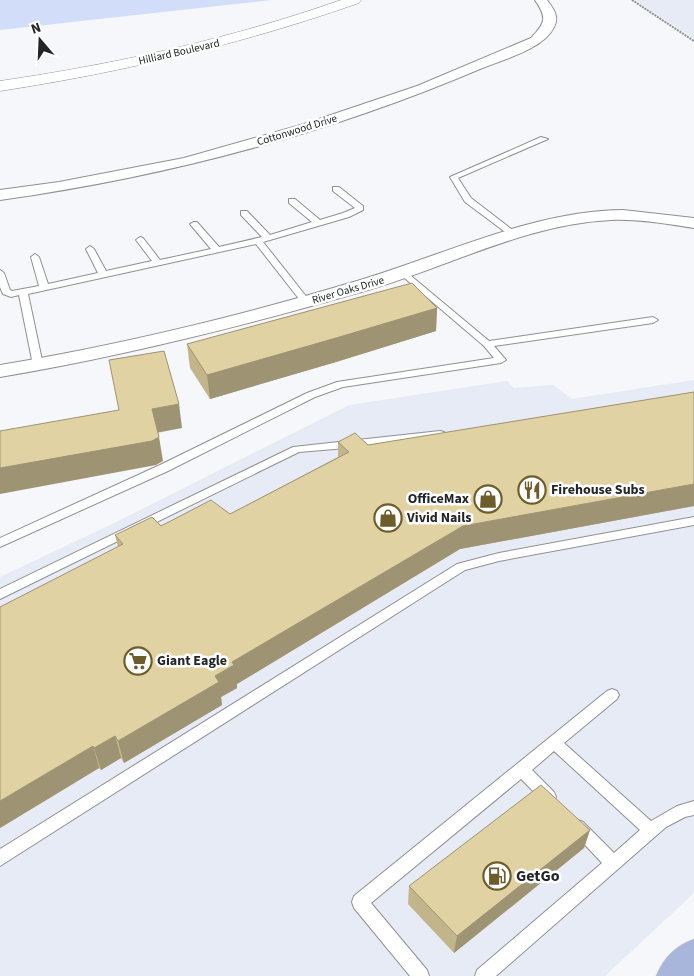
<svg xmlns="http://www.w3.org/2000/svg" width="694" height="976" font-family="'Source Sans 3',sans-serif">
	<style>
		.built { fill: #e6ebf5 }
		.green { fill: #d2ddf9 }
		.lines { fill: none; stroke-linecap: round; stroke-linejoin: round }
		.lane-casing { stroke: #8f9093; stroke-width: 2 }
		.street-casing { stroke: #8f9093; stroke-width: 2 }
		.secondary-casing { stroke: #8f9093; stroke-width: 1 }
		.primary-casing { stroke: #d3d3d4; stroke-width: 1 }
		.path { stroke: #8f9193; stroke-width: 2; stroke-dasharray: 2 1; stroke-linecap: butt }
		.lane { fill: #fff; fill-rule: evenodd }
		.street { fill: #fff; fill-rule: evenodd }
		.secondary { fill: #fff; fill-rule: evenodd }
		.primary { fill: #a7b6da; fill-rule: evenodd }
		.wall { fill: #c2b58c }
		.shaded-wall { fill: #9e9372 }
		.building { fill: #e1d2a3; stroke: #9e9372 }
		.labels { text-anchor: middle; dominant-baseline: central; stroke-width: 5; stroke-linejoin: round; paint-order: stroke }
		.far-street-label { font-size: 11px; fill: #242526; stroke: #fff }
		.poi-label { font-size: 14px; font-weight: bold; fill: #242526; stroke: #fff; text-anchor: start }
		.near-poi-label { font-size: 16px; font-weight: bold; fill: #242526; stroke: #fff; text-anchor: start }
	</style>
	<rect width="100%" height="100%" fill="#f5f7fa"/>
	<g class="built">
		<polygon points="634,0 694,0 694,39 652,11"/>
		<polygon points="694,380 694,893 605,976 0,976 0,577 114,523 349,405 507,381 514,388 553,385 572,399"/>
	</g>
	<polygon class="green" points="0,0 272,0 0,30"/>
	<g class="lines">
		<g class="lane-casing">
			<g id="lane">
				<polygon points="541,137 548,139 458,178 471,198 519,235 518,237 512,237 465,202 450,177"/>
				<polygon points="333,187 339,187 363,206 363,210 349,217 263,242 309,300 309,304 303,304 256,244 28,294 43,365 38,368 33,365 19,295 11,297 3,294 0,287 0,270 4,273 10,290 12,291 39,286 31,257 35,254 39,257 48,284 98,273 86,249 90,246 94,249 106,271 152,261 136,240 140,237 143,238 160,260 211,249 190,224 194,222 197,222 219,247 262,237 241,215 241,211 247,211 270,235 312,222 289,203 289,199 295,199 320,220 343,213 355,208 333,191"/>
				<polygon points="404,270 489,341 653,317 658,320 653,323 494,346 506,360 501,363 343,387 315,397 168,471 0,547 0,538 160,465 307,393 337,382 494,358 484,346 401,275 400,273"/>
				<polygon points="440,431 444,432 445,434 444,436 370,446 299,452 0,599 0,589 293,447"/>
				<polygon points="694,517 694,525 499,561 465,570 0,866 0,849 5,846 457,564 499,553"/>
				<polygon points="612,689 617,691 619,695 617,699 564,743 651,821 677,806 694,801 694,815 685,817 666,827 496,976 475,976 477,970 602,863 573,832 570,827 573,822 578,820 583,822 614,853 640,830 554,751 532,770 554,792 556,797 554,802 549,804 544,802 521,779 371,903 427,970 429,976 410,976 354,908 352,902 354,896 607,691"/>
			</g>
		</g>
		<g class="street-casing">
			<g id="street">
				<path d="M 535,0 L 547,0 C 553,8 560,17 554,27 C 544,49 502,60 480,69 C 327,134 165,177 0,200 L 0,190 L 59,182 L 184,158 L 304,124 L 417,86 L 531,38 C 546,22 547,18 535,0 Z"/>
				<path d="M 623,210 L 694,218 L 694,228 C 667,224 639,219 611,220 C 526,224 448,267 368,290 C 247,325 125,356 0,377 L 0,365 C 121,345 240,316 357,281 C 445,255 531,211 623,210 Z"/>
			</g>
		</g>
		<g class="secondary-casing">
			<path id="secondary" d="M 341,0 L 361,0 L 359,3 C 242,44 123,72 0,91 L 0,81 C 116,64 230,39 341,0 Z"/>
		</g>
		<g class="primary-casing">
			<path id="primary" d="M 694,939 L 694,976 L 656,976 C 664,957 675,946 694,939 Z"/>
		</g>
		<polyline class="path" points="632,0 694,41"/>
		<use href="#lane" class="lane"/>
		<use href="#street" class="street"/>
		<use href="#secondary" class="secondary"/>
		<use href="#primary" class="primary"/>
	</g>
	<g class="wall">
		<polygon points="437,308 436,331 336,362 210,399 190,368 187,344"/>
		<polygon points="694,392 694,506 460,549 237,684 237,688 221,697 222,705 124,763 121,758 101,770 99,768 0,828 118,547 115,535 161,526 230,514 338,457 338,442 368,445"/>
		<polygon points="590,830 584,848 454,953 408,904 409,886"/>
	</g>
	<g class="shaded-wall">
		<polygon points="437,308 436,331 336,362 210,399 207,375"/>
		<polygon points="179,404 182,428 156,433 152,409"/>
		<polygon points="159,437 163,461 156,465 0,494 0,468"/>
		<polygon points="694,484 694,506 460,549 237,684 237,688 221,697 222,705 124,763 118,741 215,676 232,662 463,526"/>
		<polygon points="115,736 121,758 101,770 94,748"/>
		<polygon points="93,746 99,768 0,828 0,801"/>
		<polygon points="590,830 584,848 454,953 457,936"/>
	</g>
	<g class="building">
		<polygon points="412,283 437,308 336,338 207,375 187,344"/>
		<polygon points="164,351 179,404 152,409 159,437 152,441 0,468 0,431 119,410 109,360"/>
		<polygon points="694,392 694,484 463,526 232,662 234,665 215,676 219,682 118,741 115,736 94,748 93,746 0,801 0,607 123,544 115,535 152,517 161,526 211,500 230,514 349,452 338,442 355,433 368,445"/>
		<polygon points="541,785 590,830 457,936 409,886"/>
	</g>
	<defs>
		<g id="restaurant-ring" transform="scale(1.4375)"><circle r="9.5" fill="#fff" stroke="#6d5d2b" stroke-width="1.5"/><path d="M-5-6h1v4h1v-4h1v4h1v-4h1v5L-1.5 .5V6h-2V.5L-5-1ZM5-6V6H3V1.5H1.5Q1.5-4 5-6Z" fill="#6d5d2b"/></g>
		<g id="shop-ring" transform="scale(1.4375)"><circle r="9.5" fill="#fff" stroke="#6d5d2b" stroke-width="1.5"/><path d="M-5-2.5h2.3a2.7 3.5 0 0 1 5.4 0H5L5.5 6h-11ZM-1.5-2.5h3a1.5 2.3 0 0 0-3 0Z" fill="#6d5d2b"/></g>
		<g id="supermarket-ring" transform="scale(1.4375)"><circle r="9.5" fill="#fff" stroke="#6d5d2b" stroke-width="1.5"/><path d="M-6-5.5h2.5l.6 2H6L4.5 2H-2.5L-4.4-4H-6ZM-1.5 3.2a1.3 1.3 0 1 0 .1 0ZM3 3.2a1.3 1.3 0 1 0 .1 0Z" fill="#6d5d2b"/></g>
		<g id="fuel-ring" transform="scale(1.4375)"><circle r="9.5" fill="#fff" stroke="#6d5d2b" stroke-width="1.5"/><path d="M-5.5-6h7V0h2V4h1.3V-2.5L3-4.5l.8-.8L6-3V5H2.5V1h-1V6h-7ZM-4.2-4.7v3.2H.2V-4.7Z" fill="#6d5d2b"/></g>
	</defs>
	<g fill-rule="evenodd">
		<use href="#restaurant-ring" x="532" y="490"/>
		<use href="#shop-ring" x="488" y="499"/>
		<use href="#shop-ring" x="388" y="518"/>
		<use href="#supermarket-ring" x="138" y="661"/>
		<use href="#fuel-ring" x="497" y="876"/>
	</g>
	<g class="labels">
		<g class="far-street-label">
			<text transform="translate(179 52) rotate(-13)">Hilliard Boulevard</text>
			<text transform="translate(297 130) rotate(-17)">Cottonwood Drive</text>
			<text transform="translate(348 290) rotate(-16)">River Oaks Drive</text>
		</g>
		<g class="poi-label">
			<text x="551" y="490">Firehouse Subs</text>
			<text x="469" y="499" text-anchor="end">OfficeMax</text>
			<text x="407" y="518">Vivid Nails</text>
			<text x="157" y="661">Giant Eagle</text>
		</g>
		<g class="near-poi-label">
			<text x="516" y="876">GetGo</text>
		</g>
	</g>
	<g transform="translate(40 40) rotate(341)" stroke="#ffffff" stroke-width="4" paint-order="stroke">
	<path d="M0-4L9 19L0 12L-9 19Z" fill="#242526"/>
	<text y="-8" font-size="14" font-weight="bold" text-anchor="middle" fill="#242526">N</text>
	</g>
</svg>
